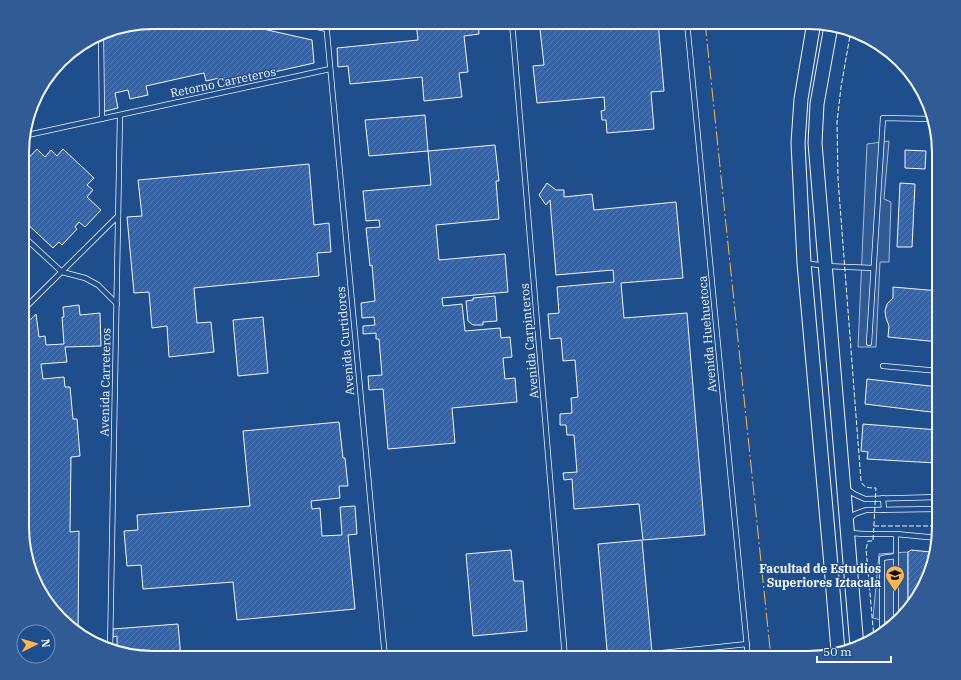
<svg xmlns="http://www.w3.org/2000/svg" width="961" height="680" font-family="'IBM Plex Serif',serif">
	<style>
		.parking { fill: #305b95; stroke: #a8bbd7 }
		.building { fill: url(#building-hatch); stroke: #f2f6ff }
		.lines { fill: none; stroke-linecap: round; stroke-linejoin: round }
		.lane-casing { stroke: #f2f6ff; stroke-width: 6 }
		.secondary-casing { stroke: #f2f6ff; stroke-width: 15 }
		.lane { stroke: #1f4e8c; stroke-width: 4.5 }
		.secondary { stroke: #1f4e8c; stroke-width: 13 }
		.fence { stroke: #f2f6ff; stroke-width: 1; stroke-dasharray: 5 2; stroke-linecap: butt }
		.power { stroke: #ffb74d; stroke-width: 1; stroke-dasharray: 14 3 2 3; stroke-linecap: butt }
		.labels { text-anchor: middle; dominant-baseline: central; stroke-width: 3; stroke-linejoin: round; paint-order: stroke }
		.street-label { font-size: 12px; fill: #f2f6ff; stroke: #1f4e8c }
		.poi-label { font-size: 12px; font-weight: bold; fill: #f2f6ff; stroke: #1f4e8c; text-anchor: end }
		.rim { fill: none; stroke: #f2f6ff; stroke-width: 2 }
	</style>
	<defs>
		<pattern id="building-hatch" width="6" height="6" patternUnits="userSpaceOnUse"><rect width="6" height="6" fill="#3563a3"/><path d="M-1 1l2-2M0 6l6-6M5 7l2-2" fill="none" stroke="#537ab1"/></pattern>
	</defs>
	<rect width="100%" height="100%" fill="#1f4e8c"/>
	<g class="parking">
		<polygon points="889,141 884,199 891,202 889,262 880,262 876,347 858,347 867,144"/>
		<polygon points="908,552 908,610 892,623 873,618 879,554"/>
	</g>
	<g class="building">
		<polygon points="153,22 232,22 312,40 314,63 225,83 224,77 206,81 204,73 146,86 148,95 130,99 128,90 115,93 118,108 102,112 102,34 111,29"/>
		<polygon points="416,22 478,22 479,34 464,36 468,72 459,73 462,97 424,101 422,77 350,84 348,66 338,67 337,48 418,40"/>
		<polygon points="596,22 658,22 664,91 651,92 654,129 607,133 606,120 602,120 601,111 605,110 604,97 537,103 533,66 544,65 540,29 596,24"/>
		<polygon points="425,115 428,151 369,156 365,120"/>
		<polygon points="495,145 499,181 496,181 499,219 436,225 439,260 505,254 508,292 442,298 443,306 462,304 465,331 500,328 501,338 510,337 512,357 503,358 505,379 515,378 517,402 452,408 455,443 388,449 383,389 369,390 368,376 382,375 379,339 376,339 376,333 363,334 363,326 375,325 374,317 362,318 361,303 375,301 372,265 370,266 366,228 380,227 379,220 366,221 363,191 431,185 428,151"/>
		<polygon points="936,145 939,146 939,172 934,171"/>
		<polygon points="37,149 45,157 51,150 57,156 63,149 94,178 87,185 93,190 87,197 101,210 85,227 79,222 75,227 77,229 62,245 59,242 53,248 23,220 23,164"/>
		<polygon points="905,150 926,151 925,169 905,168"/>
		<polygon points="309,164 314,225 329,223 331,252 317,253 319,276 194,288 197,323 211,322 214,352 169,357 167,326 152,328 149,292 134,293 127,217 142,216 138,180"/>
		<polygon points="547,183 556,190 564,190 564,197 592,194 594,210 676,202 683,278 621,283 624,318 687,313 705,535 643,540 639,504 574,509 572,479 564,480 563,473 577,472 574,435 567,435 566,425 560,425 560,414 572,413 571,398 578,397 575,360 563,361 561,338 550,339 548,314 559,313 557,287 614,282 613,270 556,275 550,200 546,205 539,195"/>
		<polygon points="900,183 915,184 912,247 897,247"/>
		<polygon points="893,287 939,291 939,342 888,337 889,326 886,318 885,311 887,304 893,298"/>
		<polygon points="495,296 497,321 483,322 483,325 473,325 468,321 466,301 473,300 473,298"/>
		<polygon points="79,305 80,315 100,313 101,346 65,347 67,362 41,364 43,379 64,377 65,387 70,387 73,419 77,419 80,456 71,457 70,532 79,531 78,633 73,631 39,592 23,544 23,327 36,314 39,337 45,336 46,345 64,344 62,317 64,317 63,307"/>
		<polygon points="263,317 268,373 238,376 233,320"/>
		<polygon points="867,379 939,387 939,413 865,404"/>
		<polygon points="339,422 343,458 345,458 348,486 339,486 340,498 311,501 312,509 320,508 322,536 342,535 340,507 355,506 357,534 348,535 355,609 237,620 233,582 143,589 141,565 127,566 124,531 138,530 137,515 250,506 243,431"/>
		<polygon points="863,424 938,430 936,463 867,459 868,452 861,451"/>
		<polygon points="642,540 652,653 627,656 607,650 598,544"/>
		<polygon points="511,550 514,581 523,581 527,631 473,636 466,554"/>
		<polygon points="911,550 931,552 932,563 929,577 912,607 908,610 908,552"/>
		<polygon points="178,624 181,658 145,658 117,651 117,636 113,637 113,629"/>
	</g>
	<g class="lines">
		<g class="lane-casing">
			<g id="lane">
				<polyline points="293,22 327,29"/>
				<polyline points="326,22 385,658"/>
				<polyline points="512,22 565,658"/>
				<polyline points="687,22 748,658"/>
				<polyline points="101,35 102,119"/>
				<polyline points="23,136 330,69"/>
				<polyline points="23,236 62,272 85,278 98,285 117,304"/>
				<polyline points="805,263 825,266 873,268"/>
				<polyline points="23,310 118,216"/>
				<polyline points="869,343 883,118 932,119"/>
				<polyline points="883,366 939,371"/>
				<polyline points="847,489 854,494 865,499 939,497"/>
				<polyline points="883,498 884,510"/>
				<polyline points="849,519 855,514 866,510 939,509"/>
				<polyline points="849,533 866,534 896,534 938,538"/>
				<polyline points="896,534 896,620"/>
				<polyline points="882,631 882,558 896,556"/>
				<polyline points="110,650 120,115"/>
				<polyline points="615,658 747,644"/>
			</g>
		</g>
		<g class="secondary-casing">
			<g id="secondary">
				<polyline points="814,22 801,99 798,143 804,263 830,554 838,651"/>
				<polyline points="831,26 817,104 815,143 857,647"/>
			</g>
		</g>
		<use href="#lane" class="lane"/>
		<use href="#secondary" class="secondary"/>
		<g class="fence">
			<path d="M 851,30 L 841,87 L 837,122 L 838,179 L 861,481 C 863,488 870,488 876,488 L 873,541 L 868,541 L 866,549 L 874,638"/>
			<polyline points="874,526 939,526"/>
		</g>
		<polyline class="power" points="705,22 771,658"/>
	</g>
	<defs>
		<g id="university-pin" transform="scale(1)"><path d="M0 17L-7.5 6A9.5 9.5 0 1 1 7.5 6Z" fill="#ffb74d" stroke="#1f4e8c"/><path d="M0-5L7-2L0 1L-7-2ZM-4 1L0 2.5L4 1V4Q0 6-4 4Z" fill="#111"/></g>
	</defs>
	<g fill-rule="evenodd">
		<use href="#university-pin" x="895" y="575"/>
	</g>
	<g class="labels">
		<g class="street-label">
			<text transform="translate(223 82) rotate(-12)">Retorno Carreteros</text>
			<text transform="translate(707 334) rotate(-95)">Avenida Huehuetoca</text>
			<text transform="translate(345 341) rotate(-95)">Avenida Curtidores</text>
			<text transform="translate(529 341) rotate(-95)">Avenida Carpinteros</text>
			<text transform="translate(105 382) rotate(-89)">Avenida Carreteros</text>
		</g>
		<g class="poi-label">
			<text x="881" y="568">Facultad de Estudios<tspan x="881" dy="14">Superiores Iztacala</tspan></text>
		</g>
	</g>
	<path d="M0 0H961V680H0ZM153 29H808A124 124 0 0 1 932 153V527A124 124 0 0 1 808 651H153A124 124 0 0 1 29 527V153A124 124 0 0 1 153 29Z" fill="#305b95" fill-rule="evenodd"/>
	<path class="rim" d="M153 29H808A124 124 0 0 1 932 153V527A124 124 0 0 1 808 651H153A124 124 0 0 1 29 527V153A124 124 0 0 1 153 29Z"/>
	<g transform="translate(36 644) rotate(85)"><circle r="19" fill="#1f4e8c" stroke="#7391ba"/>
	<path d="M0-3L7 15L0 10L-7 15Z" fill="#ffb74d"/>
	<text y="-6" font-size="11" font-weight="bold" text-anchor="middle" fill="#f2f6ff">N</text>
	</g>
	<path d="M817 656v6h74v-6" fill="none" stroke="#f2f6ff" stroke-width="2"/>
	<text x="823" y="656" font-size="12" fill="#f2f6ff" stroke="#1f4e8c" stroke-width="3" paint-order="stroke">50 m</text>
</svg>
